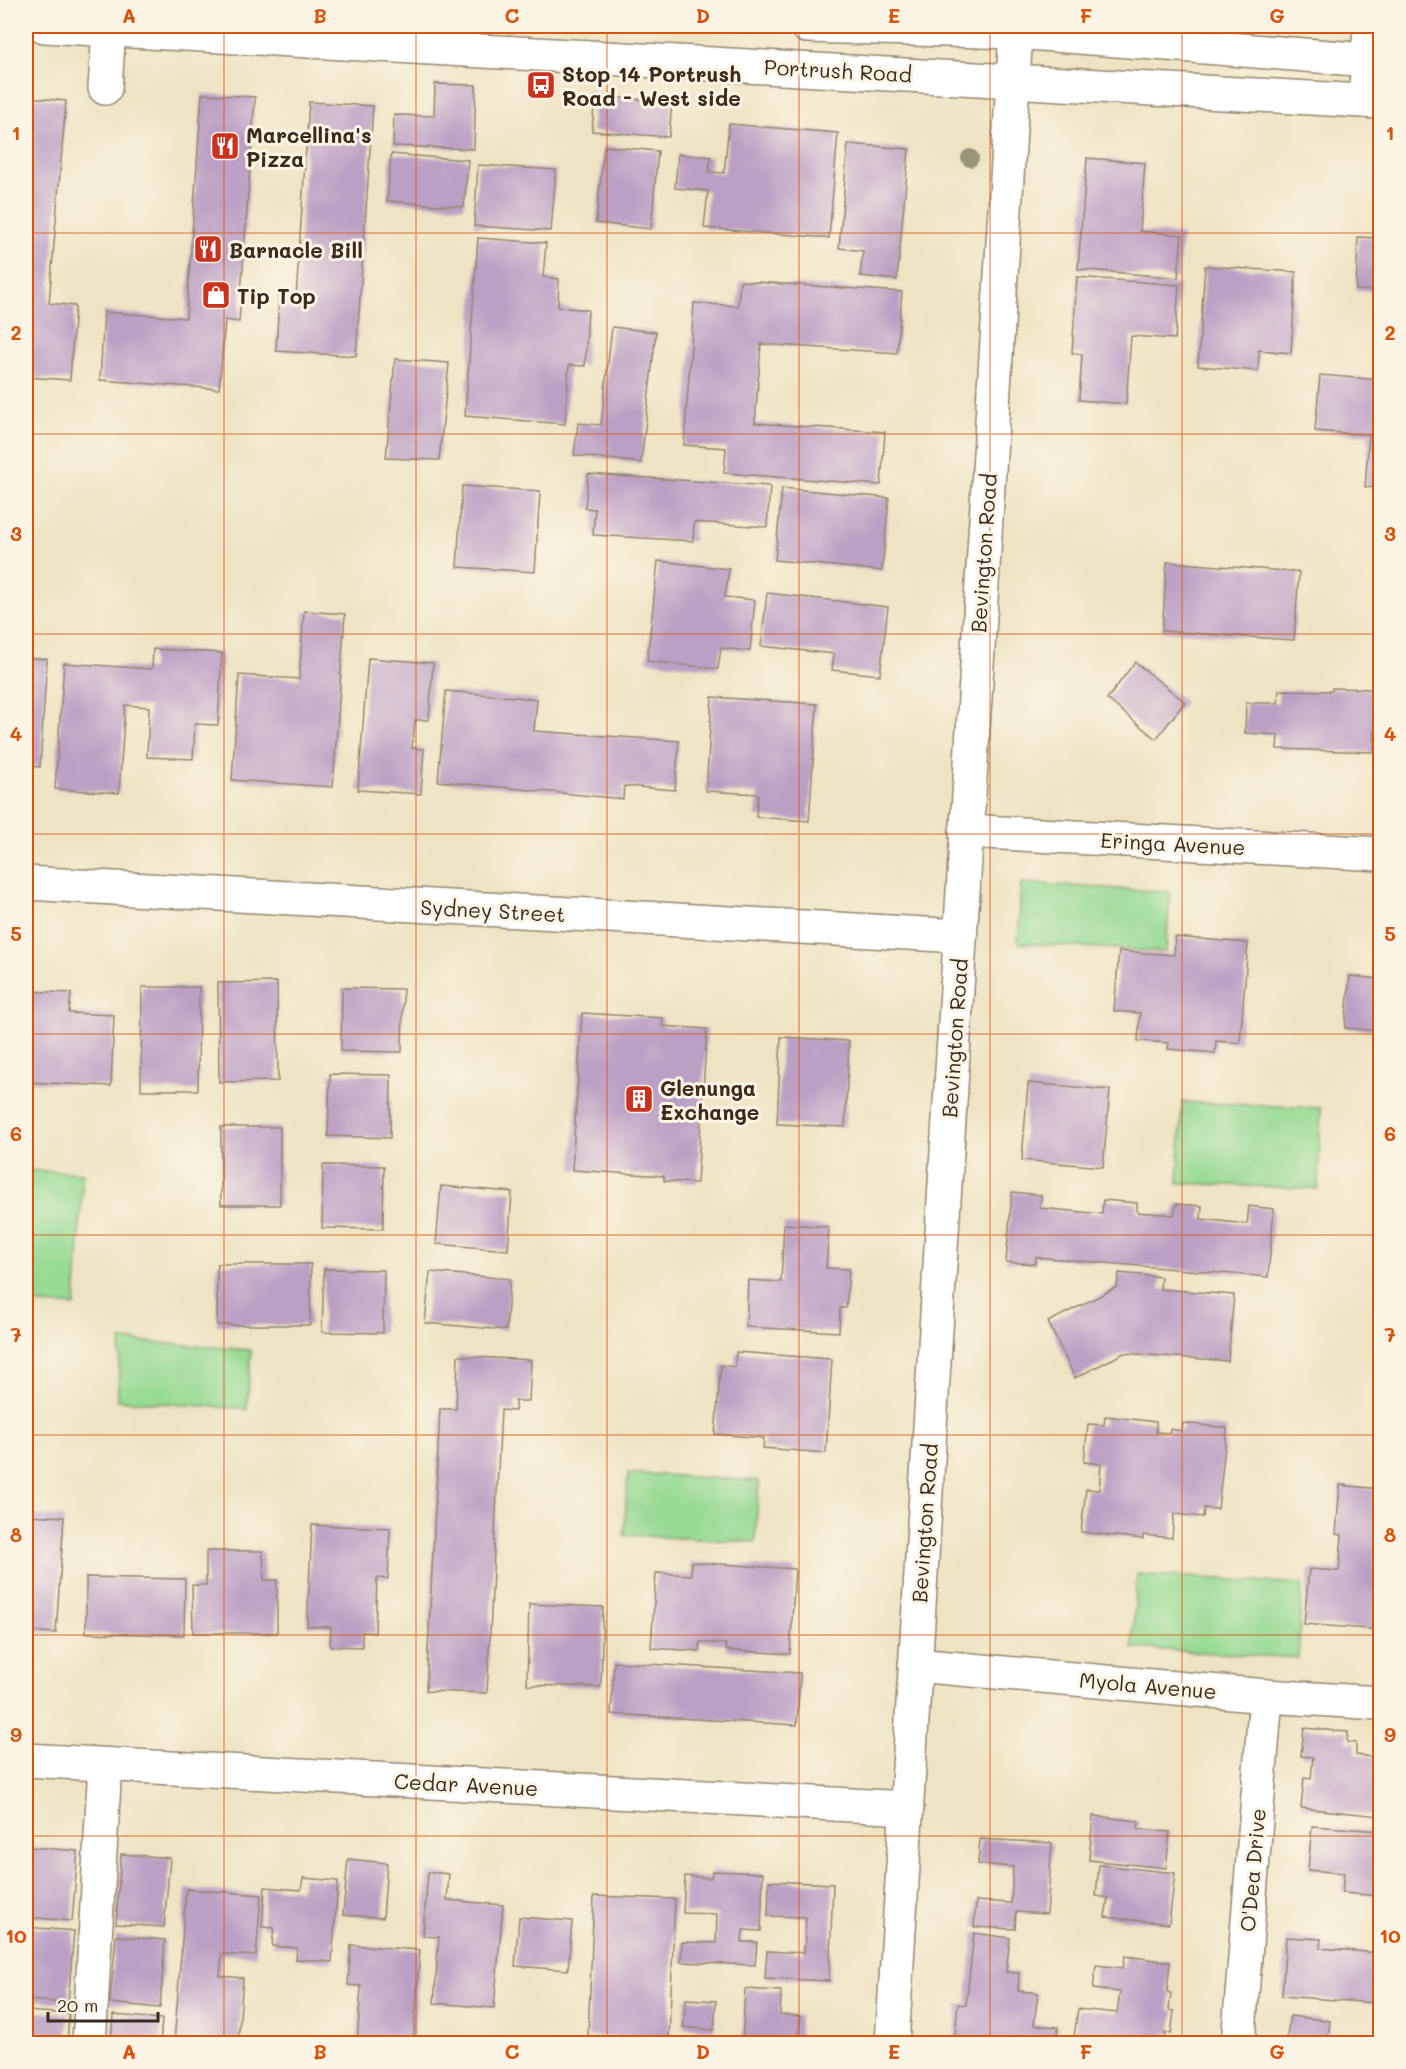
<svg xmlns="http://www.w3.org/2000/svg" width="1406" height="2069" font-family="Mali,sans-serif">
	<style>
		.green { fill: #96da93; stroke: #688258; stroke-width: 1.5 }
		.building { fill: #bc9fc4 }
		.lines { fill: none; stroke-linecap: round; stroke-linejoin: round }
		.minor-casing { stroke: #948670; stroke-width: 36 }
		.highway-casing { stroke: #948670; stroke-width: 36 }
		.minor { stroke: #fff; stroke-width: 33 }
		.highway { stroke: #fff; stroke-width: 33 }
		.tree { fill: #989578 }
		.grid { fill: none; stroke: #d7540e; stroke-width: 1.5; stroke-opacity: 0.55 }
		.labels { text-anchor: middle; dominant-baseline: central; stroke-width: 6; stroke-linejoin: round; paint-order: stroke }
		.street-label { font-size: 21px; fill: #3b2a1e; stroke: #fcf5e5 }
		.poi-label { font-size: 21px; font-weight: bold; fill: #3b2a1e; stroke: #fcf5e5; text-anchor: start }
		.neatline { fill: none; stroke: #d7540e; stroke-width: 2 }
		.grid-label { font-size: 20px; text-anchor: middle; font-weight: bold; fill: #d7540e }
	</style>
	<rect width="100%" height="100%" fill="#fcf5e5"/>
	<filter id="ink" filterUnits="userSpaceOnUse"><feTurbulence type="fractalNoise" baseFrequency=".0167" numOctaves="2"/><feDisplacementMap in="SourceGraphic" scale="12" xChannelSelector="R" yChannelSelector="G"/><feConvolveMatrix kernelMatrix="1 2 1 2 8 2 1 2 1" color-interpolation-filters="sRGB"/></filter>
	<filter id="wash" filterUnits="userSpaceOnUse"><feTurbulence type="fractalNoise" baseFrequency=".008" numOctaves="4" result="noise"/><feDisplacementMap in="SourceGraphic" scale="24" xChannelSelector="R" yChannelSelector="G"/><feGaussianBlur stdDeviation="1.35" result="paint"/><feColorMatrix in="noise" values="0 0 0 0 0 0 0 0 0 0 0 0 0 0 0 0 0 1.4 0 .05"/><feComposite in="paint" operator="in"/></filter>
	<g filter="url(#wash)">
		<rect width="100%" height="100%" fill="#eee3c3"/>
		<g class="green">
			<polygon points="1021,883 1170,892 1166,952 1018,943"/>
			<polygon points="1182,1102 1321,1108 1318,1189 1178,1183"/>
			<polygon points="26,1170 83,1173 75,1306 26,1303"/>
			<polygon points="121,1340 251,1350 247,1409 117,1400"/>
			<polygon points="628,1473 759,1481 755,1542 624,1535"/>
			<polygon points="1137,1574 1302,1584 1298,1658 1132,1648"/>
		</g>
		<g id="blocks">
			<g class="building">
				<polygon points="435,84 476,85 474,149 393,146 394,115 434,116"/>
				<polygon points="202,94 255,97 239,322 225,320 219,389 100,380 104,312 186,318"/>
				<polygon points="595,96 672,102 669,137 592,131"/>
				<polygon points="26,97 66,101 49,303 75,306 70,380 26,377"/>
				<polygon points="309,102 373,106 356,356 276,351 279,297 296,298"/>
				<polygon points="729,124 838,133 829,238 704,228 708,191 675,188 678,154 711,157 709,172 724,173"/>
				<polygon points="848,144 909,149 897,280 860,276 863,251 839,248"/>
				<polygon points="604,146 658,151 651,229 596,223"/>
				<polygon points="391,154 468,160 464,207 387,201"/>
				<polygon points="1087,158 1145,163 1140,231 1182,235 1178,278 1078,269"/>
				<polygon points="478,165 556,170 551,231 474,226"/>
				<polygon points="1358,237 1380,238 1380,291 1356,290"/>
				<polygon points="478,238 546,243 543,277 559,279 558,307 588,310 585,366 569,365 565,424 465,416"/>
				<polygon points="1205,266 1296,272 1291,353 1259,350 1258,371 1198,366"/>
				<polygon points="1077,277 1179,285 1175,339 1131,336 1126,404 1079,400 1082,354 1072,353"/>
				<polygon points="740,281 902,292 897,353 761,344 755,423 885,432 881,485 724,473 726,448 684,445 694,303 738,306"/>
				<polygon points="612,327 656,332 641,463 574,455 578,423 601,425"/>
				<polygon points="395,359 449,363 439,460 386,458"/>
				<polygon points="1320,375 1380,380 1380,488 1365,487 1369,435 1315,431"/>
				<polygon points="588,474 770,486 767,527 694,522 693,541 593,535 595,509 585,508"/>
				<polygon points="462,486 540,491 535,572 457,567"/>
				<polygon points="782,488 889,498 882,571 775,560"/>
				<polygon points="658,561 729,569 725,597 755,600 750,651 721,648 718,669 647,661"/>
				<polygon points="1167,562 1299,572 1294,640 1162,631"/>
				<polygon points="767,593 888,607 880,675 832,670 834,654 761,646"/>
				<polygon points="304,611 345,614 333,787 232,780 239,675 299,679"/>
				<polygon points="153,649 222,653 218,725 195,724 193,759 147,757 149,707 125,705 119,793 55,789 64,663 152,669"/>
				<polygon points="26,658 47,659 40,767 26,766"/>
				<polygon points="368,658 433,663 429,720 415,720 412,748 424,749 421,794 358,790"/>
				<polygon points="1135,662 1185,702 1156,739 1107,699"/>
				<polygon points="1332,688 1376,689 1374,752 1277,749 1278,735 1245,733 1246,703 1278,703 1279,690 1332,691"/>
				<polygon points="446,691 537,699 534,731 679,741 675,790 624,786 623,799 438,781"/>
				<polygon points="712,697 817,704 809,821 756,817 758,794 706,791"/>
				<polygon points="1175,937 1248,943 1240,1043 1216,1041 1215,1053 1168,1049 1169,1043 1138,1041 1140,1013 1114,1011 1119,951 1174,955"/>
				<polygon points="1350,976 1380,979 1380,1031 1345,1028"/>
				<polygon points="277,982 278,1081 219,1082 218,983"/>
				<polygon points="142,987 199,987 198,1090 141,1090"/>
				<polygon points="342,988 403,989 402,1052 341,1051"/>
				<polygon points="26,991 71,993 69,1013 114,1015 111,1086 26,1082"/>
				<polygon points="582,1013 663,1018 662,1026 707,1029 697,1183 664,1181 664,1176 572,1170"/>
				<polygon points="781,1037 849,1041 845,1127 777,1124"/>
				<polygon points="330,1074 391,1075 390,1138 328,1136"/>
				<polygon points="1028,1083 1110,1090 1103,1167 1022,1160"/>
				<rect x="221" y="1127" width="59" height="78"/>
				<polygon points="323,1165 384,1166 383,1229 322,1228"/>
				<polygon points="441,1186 512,1192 508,1250 436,1244"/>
				<polygon points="1012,1192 1041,1195 1040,1208 1102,1214 1103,1200 1137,1203 1137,1212 1174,1215 1176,1204 1202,1206 1201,1219 1247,1224 1249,1206 1274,1209 1268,1277 1036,1257 1035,1264 1006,1262"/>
				<polygon points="784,1224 829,1227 826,1268 849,1269 846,1308 840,1308 839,1332 746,1327 748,1280 781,1282"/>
				<polygon points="217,1264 311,1264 310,1325 217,1325"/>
				<polygon points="324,1269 384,1270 383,1333 322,1332"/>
				<polygon points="430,1272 510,1279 506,1330 425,1323"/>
				<polygon points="1119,1273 1161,1277 1160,1289 1234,1295 1228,1361 1124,1353 1075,1378 1048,1322 1117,1287"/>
				<polygon points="736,1352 832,1359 826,1453 763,1448 764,1438 715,1434 721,1365 735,1367"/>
				<polygon points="458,1356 531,1360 529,1401 515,1401 515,1411 501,1410 487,1693 426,1691 440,1409 456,1409"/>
				<polygon points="1105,1416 1156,1422 1156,1432 1170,1433 1170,1429 1182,1431 1183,1423 1227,1428 1218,1509 1204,1508 1203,1517 1174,1514 1172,1538 1143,1535 1143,1539 1081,1532 1086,1489 1099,1490 1101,1464 1084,1462 1088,1424 1104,1425"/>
				<polygon points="1340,1485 1380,1489 1380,1530 1377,1570 1380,1571 1380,1630 1304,1624 1309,1569 1339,1571 1342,1535 1336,1534"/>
				<polygon points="26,1515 64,1517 56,1633 26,1631"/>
				<polygon points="312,1525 390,1528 388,1579 377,1578 375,1633 362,1632 362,1647 330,1646 331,1627 307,1626"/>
				<polygon points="206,1551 263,1551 264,1580 277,1580 277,1633 193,1633 192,1585 206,1585"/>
				<polygon points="691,1562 795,1569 790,1654 726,1650 726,1644 700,1642 699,1651 651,1648 656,1573 691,1575"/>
				<polygon points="86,1577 185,1579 184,1635 86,1633"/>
				<polygon points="529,1604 603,1607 601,1687 527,1685"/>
				<polygon points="614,1662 800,1673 797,1725 611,1714"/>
				<polygon points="1304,1728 1348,1732 1347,1742 1356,1743 1356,1755 1380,1758 1380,1816 1301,1808 1304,1778 1311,1779 1313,1757 1301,1756"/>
				<polygon points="1093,1816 1139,1821 1138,1829 1170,1832 1166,1868 1089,1860"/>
				<polygon points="1312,1826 1380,1831 1380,1896 1342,1893 1344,1873 1308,1870"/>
				<polygon points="980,1839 1052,1843 1047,1914 1016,1912 1015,1929 974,1927 976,1901 1011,1903 1013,1867 978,1864"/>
				<polygon points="29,1847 78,1851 72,1921 26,1917 26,1886"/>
				<polygon points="121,1854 170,1858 164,1927 116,1924"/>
				<polygon points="348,1859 387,1863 383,1918 343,1915"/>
				<polygon points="1099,1865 1175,1873 1169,1924 1105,1917 1108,1898 1096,1896"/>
				<polygon points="712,1871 763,1873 761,1931 743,1930 742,1942 757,1942 755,1965 681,1962 682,1942 716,1943 717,1914 683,1913 685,1876 711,1878"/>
				<polygon points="428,1872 449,1874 447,1900 503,1905 494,2008 434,2003 439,1937 423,1936"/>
				<polygon points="303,1878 338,1881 332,1962 296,1959 297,1948 272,1946 274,1928 262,1927 265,1887 301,1890"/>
				<polygon points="769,1881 833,1884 829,1981 765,1978 767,1951 804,1953 806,1917 768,1916"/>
				<polygon points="186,1889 261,1895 256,1956 222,1954 220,1976 243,1978 238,2044 174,2044"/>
				<polygon points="594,1896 675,1899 669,2040 588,2036"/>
				<polygon points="519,1917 572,1921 568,1970 515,1966"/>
				<polygon points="26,1927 74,1931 68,2003 26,2000"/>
				<polygon points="974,1933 1010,1938 1006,1972 1019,1973 1018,1991 1038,1993 1034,2025 1058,2027 1056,2044 954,2044 958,2004 966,2005"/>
				<polygon points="116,1936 165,1940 160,2008 110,2003"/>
				<polygon points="1286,1937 1321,1939 1320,1948 1379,1953 1375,2003 1282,1996"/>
				<polygon points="351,1945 420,1950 413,2044 357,2044 361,1986 348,1985"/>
				<polygon points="1125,1956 1170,1962 1167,1992 1171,1993 1169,2010 1174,2011 1171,2034 1165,2033 1164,2044 1073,2044 1078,2009 1117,2013 1120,1992 1093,1989 1096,1965 1123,1968"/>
				<polygon points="745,1989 781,1991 780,2015 800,2016 799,2044 742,2044"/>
				<polygon points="686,1999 716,2001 714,2030 683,2027"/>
				<polygon points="26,2011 69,2014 67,2044 26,2044"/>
				<polygon points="113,2015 162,2019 160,2044 111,2044"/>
				<polygon points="1290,2016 1330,2021 1327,2044 1286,2044"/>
			</g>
		</g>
	</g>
	<g filter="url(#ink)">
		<use href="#blocks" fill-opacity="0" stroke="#948670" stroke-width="1.5"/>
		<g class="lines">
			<g class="minor-casing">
				<g id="minor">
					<polyline points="105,88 109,29 107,26"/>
					<polyline points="1365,101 1370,26"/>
					<polyline points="966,831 1380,854"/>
					<polyline points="26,883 960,936"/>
					<polyline points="915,1665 1266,1696 1380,1703"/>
					<polyline points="26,1760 907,1808"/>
					<polyline points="89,2044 105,1765"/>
					<polyline points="892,2044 1016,32"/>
					<polyline points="1238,2044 1266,1696"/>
				</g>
			</g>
			<g class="highway-casing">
				<g id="highway">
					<polyline points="44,26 1380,102"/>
					<polyline points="807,26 1016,32 1380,61"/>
				</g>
			</g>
			<use href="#minor" class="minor"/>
			<use href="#highway" class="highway"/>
		</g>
		<circle class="tree" cx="970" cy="158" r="9"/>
	</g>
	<path class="grid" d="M 224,26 L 224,2044M 416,26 L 416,2044M 607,26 L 607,2044M 799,26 L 799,2044M 990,26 L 990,2044M 1182,26 L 1182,2044M 26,233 L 1380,233M 26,434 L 1380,434M 26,634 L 1380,634M 26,834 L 1380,834M 26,1034 L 1380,1034M 26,1235 L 1380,1235M 26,1435 L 1380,1435M 26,1635 L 1380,1635M 26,1836 L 1380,1836"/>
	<defs>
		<g id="bus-square" transform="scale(1.5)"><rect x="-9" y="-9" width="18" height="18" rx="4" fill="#c8321e" stroke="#fcf5e5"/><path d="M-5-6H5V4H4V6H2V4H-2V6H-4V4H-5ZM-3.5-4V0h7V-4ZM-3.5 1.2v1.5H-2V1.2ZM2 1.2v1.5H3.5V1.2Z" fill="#fff"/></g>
		<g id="restaurant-square" transform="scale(1.5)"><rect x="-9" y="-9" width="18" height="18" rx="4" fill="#c8321e" stroke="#fcf5e5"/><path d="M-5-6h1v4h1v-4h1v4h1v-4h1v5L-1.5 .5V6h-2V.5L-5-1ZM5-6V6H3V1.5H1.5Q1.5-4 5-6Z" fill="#fff"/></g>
		<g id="shop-square" transform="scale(1.5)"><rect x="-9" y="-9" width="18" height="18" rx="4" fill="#c8321e" stroke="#fcf5e5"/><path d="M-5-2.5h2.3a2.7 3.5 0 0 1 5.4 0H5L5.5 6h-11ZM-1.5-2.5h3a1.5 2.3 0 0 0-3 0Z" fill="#fff"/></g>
		<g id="building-square" transform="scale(1.5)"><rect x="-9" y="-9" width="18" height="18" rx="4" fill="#c8321e" stroke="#fcf5e5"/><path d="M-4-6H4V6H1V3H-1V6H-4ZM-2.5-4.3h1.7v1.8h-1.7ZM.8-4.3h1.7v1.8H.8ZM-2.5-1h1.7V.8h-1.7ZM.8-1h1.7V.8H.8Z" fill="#fff"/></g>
	</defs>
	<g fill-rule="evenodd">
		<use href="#bus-square" x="541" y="85"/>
		<use href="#restaurant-square" x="225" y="146"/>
		<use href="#restaurant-square" x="208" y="249"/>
		<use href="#shop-square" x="216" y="295"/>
		<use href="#building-square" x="639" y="1099"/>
	</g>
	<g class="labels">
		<g class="street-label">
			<text transform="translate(838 70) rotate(3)">Portrush Road</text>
			<text transform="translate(983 553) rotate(-86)">Bevington Road</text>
			<text transform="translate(1173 843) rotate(3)">Eringa Avenue</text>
			<text transform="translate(493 910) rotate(3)">Sydney Street</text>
			<text transform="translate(954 1038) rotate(-86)">Bevington Road</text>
			<text transform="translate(924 1523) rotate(-86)">Bevington Road</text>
			<text transform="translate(1148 1685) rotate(5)">Myola Avenue</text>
			<text transform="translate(466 1784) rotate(3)">Cedar Avenue</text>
			<text transform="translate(1252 1870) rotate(-85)">O'Dea Drive</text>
		</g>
		<g class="poi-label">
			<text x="562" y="73">Stop 14 Portrush<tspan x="562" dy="24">Road - West side</tspan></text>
			<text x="246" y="134">Marcellina's<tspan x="246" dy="24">Pizza</tspan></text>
			<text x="229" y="249">Barnacle Bill</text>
			<text x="237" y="295">Tip Top</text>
			<text x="660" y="1087">Glenunga<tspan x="660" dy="24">Exchange</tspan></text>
		</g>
	</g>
	<rect width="1406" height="2069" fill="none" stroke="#fcf5e5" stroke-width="66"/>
	<path d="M48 2012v9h110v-9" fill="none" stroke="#3b2a1e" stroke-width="3"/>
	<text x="57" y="2012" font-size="18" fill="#3b2a1e" stroke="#fcf5e5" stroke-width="4.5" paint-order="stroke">20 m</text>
	<rect x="33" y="33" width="1340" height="2003" class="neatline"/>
	<g class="grid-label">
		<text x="129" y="23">A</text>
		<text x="320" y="23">B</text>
		<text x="512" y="23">C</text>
		<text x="703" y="23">D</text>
		<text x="894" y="23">E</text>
		<text x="1086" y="23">F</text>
		<text x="1277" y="23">G</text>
		<text x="16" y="140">1</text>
		<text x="1390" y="140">1</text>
		<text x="16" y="340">2</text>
		<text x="1390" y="340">2</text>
		<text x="16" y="541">3</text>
		<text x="1390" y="541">3</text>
		<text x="16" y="741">4</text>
		<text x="1390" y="741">4</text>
		<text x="16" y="941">5</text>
		<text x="1390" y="941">5</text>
		<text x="16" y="1141">6</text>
		<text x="1390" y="1141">6</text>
		<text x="16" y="1342">7</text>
		<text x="1390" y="1342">7</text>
		<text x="16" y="1542">8</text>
		<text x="1390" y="1542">8</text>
		<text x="16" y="1742">9</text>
		<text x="1390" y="1742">9</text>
		<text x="16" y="1943">10</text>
		<text x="1390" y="1943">10</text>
		<text x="129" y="2059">A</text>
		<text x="320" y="2059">B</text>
		<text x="512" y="2059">C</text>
		<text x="703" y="2059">D</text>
		<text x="894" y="2059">E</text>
		<text x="1086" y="2059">F</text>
		<text x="1277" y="2059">G</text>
	</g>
</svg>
